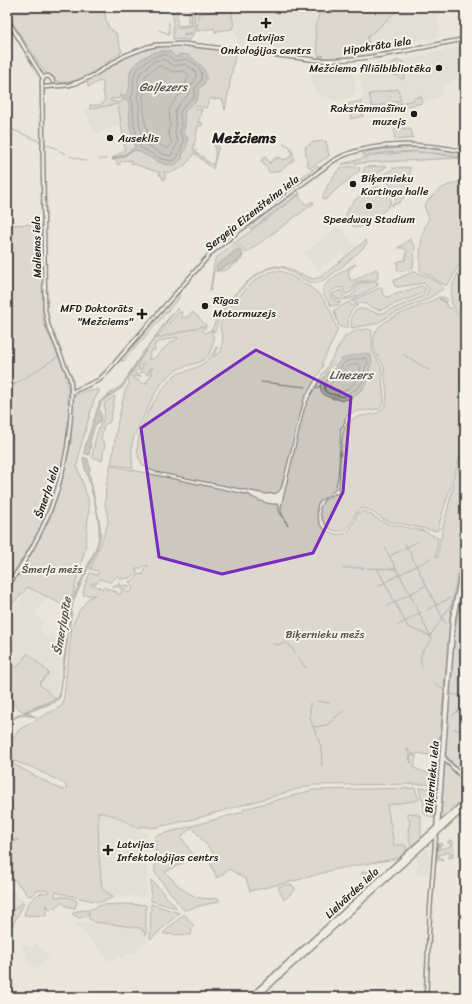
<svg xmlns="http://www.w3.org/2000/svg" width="472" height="1004" font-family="Sriracha,sans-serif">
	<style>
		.built { fill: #dad7ce }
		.green { fill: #ccc8c0; stroke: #74726e; fill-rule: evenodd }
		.water { fill: #a3a19a; stroke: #6d6c68 }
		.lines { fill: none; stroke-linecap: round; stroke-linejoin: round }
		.shore { stroke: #52514e; stroke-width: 1 }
		.stream { stroke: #6d6c68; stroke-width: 1 }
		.minor-casing { stroke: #1c1c1c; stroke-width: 5.5 }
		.major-casing { stroke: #1c1c1c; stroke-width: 7 }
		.minor { stroke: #f7f3e8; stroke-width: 2.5 }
		.major { stroke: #f7f3e8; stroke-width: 4 }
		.marked { fill: none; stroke: #7b2cbf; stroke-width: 3; stroke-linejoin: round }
		.poi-dot { fill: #1c1c1c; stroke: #f7f3e8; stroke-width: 1.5 }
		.labels { text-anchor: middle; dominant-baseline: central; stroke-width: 4; stroke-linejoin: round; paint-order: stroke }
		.poi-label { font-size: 11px; fill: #1c1c1c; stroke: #f7f3e8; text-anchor: start }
		.street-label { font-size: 11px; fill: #1c1c1c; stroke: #f7f3e8 }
		.park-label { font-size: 11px; fill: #51504d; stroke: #f7f3e8 }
		.water-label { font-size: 12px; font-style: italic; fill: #52514e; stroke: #f7f3e8 }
		.district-label { font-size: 15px; font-weight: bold; fill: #1c1c1c; stroke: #f7f3e8 }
	</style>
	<rect width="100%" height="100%" fill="#eae6dc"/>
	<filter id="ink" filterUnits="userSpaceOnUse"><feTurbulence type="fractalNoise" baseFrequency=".025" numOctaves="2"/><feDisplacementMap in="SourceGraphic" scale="8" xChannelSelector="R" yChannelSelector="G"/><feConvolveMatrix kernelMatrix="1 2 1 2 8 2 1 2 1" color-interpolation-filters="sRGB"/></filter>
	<g filter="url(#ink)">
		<g class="built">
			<polygon points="195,7 314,7 315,28 318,52 239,45 234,29 227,30 226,29 216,32 216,33 214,28 195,30"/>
			<polygon points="389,7 444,7 445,12 437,16 440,31 437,31 438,37 370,48 366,33"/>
			<polygon points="465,46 465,70 451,82 441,85 443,94 433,100 380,111 364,107 361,94 363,93 359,70 361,66 393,61"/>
			<polygon points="309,67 351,67 356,91 352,97 334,100 314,92 316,88 314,87 313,83 311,82"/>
			<polygon points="118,104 121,124 95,134 85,110"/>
			<polygon points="337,227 340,229 341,228 344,231 343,232 355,245 355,248 345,256 341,253 318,270 304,253"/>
			<polygon points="31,588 40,596 41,595 47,598 35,613 44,622 39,629 48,637 52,633 56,637 56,642 63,644 56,699 36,706 21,706 12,708 7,703 7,639 11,637 7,633 7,615"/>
			<polygon points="69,793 147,833 147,896 81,897"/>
			<polygon points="419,800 421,809 420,839 407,851 355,841 385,804"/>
			<polygon points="424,848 430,850 428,875 415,873 419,863 414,857"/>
			<polygon points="7,885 20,899 21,898 24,901 21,904 15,919 7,934"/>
			<polygon points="78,922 120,925 132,924 147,926 147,942 138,946 138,950 133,955 130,952 122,959 118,955 110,962 84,932 75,926"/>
			<polygon points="37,942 39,945 39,946 49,956 36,970 26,960 26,953 21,949 25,944 32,948"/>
		</g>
		<g class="green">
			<path d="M 7,7 L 103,7 L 107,23 L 109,28 L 116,33 L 122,52 C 105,63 81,86 58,82 L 52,76 L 45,72 L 7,15 Z"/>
			<polygon points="171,7 179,7 179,10 177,10 177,26 188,25 188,12 191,12 191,7 195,7 194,32 190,40 173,39 173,13 171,11 166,8 171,9"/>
			<path d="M 321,7 L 401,7 L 367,38 L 371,48 L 408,42 L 402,46 L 380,51 L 387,51 C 371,59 338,59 320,58 L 318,56 L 324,56 L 318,55 L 315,28 Z"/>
			<polygon points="229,8 231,8 234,26 232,27 232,29 216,31 216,33 214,28 197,31 198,14"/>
			<path d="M 169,46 L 189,46 L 234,52 L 235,55 L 225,110 L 223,100 L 218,99 L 214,100 L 214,98 L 209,100 L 206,108 L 197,106 L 195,106 L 195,109 L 202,109 L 198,123 L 201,122 L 203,125 L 198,126 L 193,150 L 196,150 L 195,152 L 202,157 L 203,156 L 203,158 L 212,165 C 216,159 216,151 214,145 L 219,144 L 213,169 L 194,153 C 188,165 176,174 163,172 L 165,174 L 165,179 L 163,180 L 162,176 L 159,175 L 160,173 L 131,163 L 131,160 L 121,161 L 119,165 L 117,164 L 116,160 L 112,160 L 123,157 L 130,152 L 136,150 L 166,165 L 182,155 L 184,152 L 188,138 L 183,133 L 185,125 L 184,113 L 188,107 L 197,100 L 199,89 L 204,84 L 206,79 C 199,67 191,49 176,57 C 173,55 172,52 169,51 C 158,48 135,60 131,70 C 128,77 131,85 129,92 L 124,96 L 120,95 L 121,98 L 111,99 L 110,101 L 122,103 L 122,99 L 129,102 L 130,126 L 136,148 L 123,155 L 112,158 L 125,150 L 118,104 L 90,109 L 90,105 L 101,105 L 105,100 L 103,91 L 103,81 L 98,82 L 88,87 L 87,80 C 119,64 131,49 169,46 Z"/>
			<polygon points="399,60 403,62 405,75 403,80 398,76 394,75 394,66 392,63"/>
			<polygon points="398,89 401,100 372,107 369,94"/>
			<polygon points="421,96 423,103 380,111 372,109 414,100 414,98"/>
			<polygon points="361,101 363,116 351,119 348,104"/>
			<polygon points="409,127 411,129 413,138 395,140 394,130 407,128 408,130 409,130"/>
			<polygon points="326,141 329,156 310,168 308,166 305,147 313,142"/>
			<path d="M 283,144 C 292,144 293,152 294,160 L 281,170 L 270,173 L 261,160 L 265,157 L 269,162 L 268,163 L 269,162 L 270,164 L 270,162 L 275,158 L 277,160 L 276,158 L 278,157 L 283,160 L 289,158 C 295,150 288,147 283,144 Z"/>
			<path d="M 402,148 C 423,147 445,149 465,155 L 465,158 C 430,151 399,149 364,156 L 362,154 L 372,151 Z"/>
			<polygon points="412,152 431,153 459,158 342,164 375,155"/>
			<polygon points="317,166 319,168 315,172 283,195 281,195 280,193"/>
			<polygon points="387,166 369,180 363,173 365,167"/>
			<path d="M 358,167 L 360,168 L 359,171 L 339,187 L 325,200 L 323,199 C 322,193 335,171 341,168 C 346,166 353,167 358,167 Z"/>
			<polygon points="410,167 409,191 400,202 391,206 396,200 395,197 397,194 389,183 378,180 378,178 394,168"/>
			<path d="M 465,181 L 465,253 L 451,280 L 448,284 L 445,285 L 420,270 C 420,252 420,235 429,218 L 424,206 C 434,191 447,183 465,181 Z"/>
			<path d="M 374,187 C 384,185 394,193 390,204 C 388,208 382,212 379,215 C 368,223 355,237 346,217 C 345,206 364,191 374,187 Z"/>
			<polygon points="296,191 298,191 300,193 251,229 249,226"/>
			<polygon points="300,194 299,196 306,205 313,201 314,203 246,253 237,241"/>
			<polygon points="42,224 43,322 66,373 65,377 68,387 68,404 69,404 70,399 67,448 57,485 44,520 32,543 7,583 7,225"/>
			<polygon points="410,239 415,247 413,267 409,270 398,271 397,262 405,260 407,251 404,248 398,248"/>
			<path d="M 366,240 L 367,244 C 359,252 326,282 317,283 C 310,284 305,280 299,277 L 300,274 L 313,279 L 321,277 Z"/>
			<polygon points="235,242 243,253 242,259 225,271 223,270 221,271 214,271 211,290 210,291 215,259"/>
			<path d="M 465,260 L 465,321 L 454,308 L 453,307 L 454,305 L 452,304 C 448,288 458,274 465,260 Z"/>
			<path d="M 356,264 L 349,270 L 348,274 L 350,280 L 355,280 L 376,269 L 378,271 L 378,278 L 376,280 L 357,282 L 355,283 L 353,291 L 347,294 L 345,294 L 343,288 C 338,286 332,290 330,294 L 332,299 L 341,303 L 334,306 L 331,306 C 329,302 322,294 323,289 C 325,282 349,266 356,264 Z"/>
			<path d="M 276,266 L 285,267 L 299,274 L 297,276 C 291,272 285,267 277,267 C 258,267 228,301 220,317 C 217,321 217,327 215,331 L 213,332 L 212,329 C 215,324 216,318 220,312 C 230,297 257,268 276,266 Z"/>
			<path d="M 273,271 C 282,270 289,274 296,279 C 312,288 321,292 330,310 C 333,316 334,323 338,330 L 336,331 L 336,334 L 322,363 L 323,366 L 304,399 L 281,489 L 277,493 L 266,494 L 156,472 C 152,470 148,470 145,467 C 122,447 157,393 173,377 C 175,374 180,373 184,372 C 199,367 210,362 216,347 L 218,348 L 213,357 L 222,351 C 221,346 222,344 223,339 C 223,335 220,330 220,327 C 219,316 247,287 256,280 C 261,276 267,273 273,271 Z"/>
			<path d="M 412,272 C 422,272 437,282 444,288 L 428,299 L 393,314 L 375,324 L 351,328 C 352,324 351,319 352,315 C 359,302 373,315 383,313 L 426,295 L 429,290 L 424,283 L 397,287 L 395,286 L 393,281 Z"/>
			<path d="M 378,282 L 377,286 C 367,291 341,308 333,295 L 334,293 L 341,290 L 343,296 L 347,298 L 355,293 L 357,285 L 360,283 Z"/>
			<path d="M 421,286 L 425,288 L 425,292 L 423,293 L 380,310 C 373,309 368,304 361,303 C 357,302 355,304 351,301 L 382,287 L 382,293 L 387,297 Z"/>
			<polygon points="179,293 179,298 172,306 124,361 121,361 121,359"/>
			<path d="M 439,297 L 444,297 L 448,300 L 446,302 L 442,299 L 439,299 L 445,302 L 448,308 L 450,307 L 465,324 L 465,441 L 440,521 L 439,529 L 436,531 L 388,521 C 379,518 372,510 363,508 C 352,511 354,523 346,529 C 343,531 340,531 337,531 C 325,529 320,519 320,508 L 324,500 L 336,493 L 338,495 L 340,492 L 338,491 L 339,485 C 340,471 340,434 346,425 C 356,409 382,422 386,402 C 388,393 385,381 384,371 L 385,368 L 384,368 C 382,360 374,354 374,346 C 373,340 375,332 378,328 C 390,314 422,308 439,297 Z"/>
			<path d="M 349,302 L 352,306 L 357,304 L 358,305 C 348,311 348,317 348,328 L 344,328 L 339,326 L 334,311 L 334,310 Z"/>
			<path d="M 179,312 L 182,312 L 181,317 C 186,319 189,315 193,312 L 206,325 L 206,327 L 202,330 L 205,333 L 211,330 L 214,338 C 209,370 193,359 173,372 C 156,384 148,409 139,426 C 137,431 134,435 133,440 C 131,449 132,459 133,468 L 113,464 L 113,466 L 250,495 L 250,496 C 260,501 268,505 279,504 L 279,511 L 288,526 L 281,512 L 281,507 L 304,410 L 309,398 L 345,336 L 358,330 L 369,329 L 372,331 L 372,349 L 381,367 L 384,399 L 383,404 L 379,410 L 377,409 C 364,413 357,407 345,418 L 345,421 L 342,428 L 340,428 L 341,431 C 339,445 340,478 335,489 C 331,498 317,497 317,509 C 317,513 318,520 320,524 C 325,532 339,538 347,532 C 353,527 354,519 358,513 L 365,511 L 381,521 L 389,524 L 424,531 L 438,538 L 436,557 L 438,557 L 440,538 L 442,538 L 442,535 L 441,535 L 454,484 L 465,450 L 465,538 L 452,601 L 438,757 L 418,753 L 416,755 L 410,753 L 408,749 L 407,749 L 411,763 L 410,755 L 416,756 L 414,768 L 437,777 L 437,784 L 312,785 L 194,819 L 153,828 L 142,826 L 138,828 L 115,816 L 98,812 L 99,857 L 102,889 L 114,897 L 101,902 L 79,898 L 56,892 L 55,897 C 63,896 70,897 77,901 L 75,908 L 66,906 L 62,902 C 57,906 54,910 47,908 L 48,905 L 46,904 L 46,916 L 24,915 C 27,904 35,891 48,893 L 49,891 L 42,890 L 35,891 L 32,895 L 28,896 L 24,892 L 25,891 L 7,873 L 7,845 L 10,845 L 10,847 L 11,846 L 13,843 L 19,839 L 7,842 L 7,744 L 20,729 L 63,705 L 72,627 L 79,611 L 89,598 L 95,595 L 83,595 L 85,585 L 90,573 L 98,575 L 98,571 L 90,569 L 100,546 L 108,523 L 107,512 L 105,505 L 106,488 L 112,459 L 118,421 L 125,391 L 129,384 L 128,375 L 143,352 ZM 177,337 L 178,339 L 170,343 L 152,360 L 151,359 L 148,359 L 150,357 L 149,354 L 151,351 L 155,350 L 154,345 L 161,341 ZM 350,356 L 369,356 C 369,367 371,380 363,387 L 363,389 L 349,399 L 333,399 L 321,391 L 320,385 L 318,388 L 316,388 L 323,373 L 325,373 L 333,364 L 336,366 L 341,360 ZM 143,363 L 145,364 L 145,365 L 141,366 L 143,367 L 140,371 L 141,373 L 144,372 L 148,375 L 149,369 L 153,367 L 150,372 L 151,374 L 153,373 L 147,381 L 147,383 L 144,384 L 132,377 L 133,376 L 140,377 L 141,376 L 137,374 L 135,374 L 135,372 L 140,369 L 139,367 L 137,367 ZM 145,566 L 149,566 L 145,569 L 143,575 L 139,574 L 132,581 L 129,581 L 133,589 L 130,592 L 125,593 L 125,589 L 129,588 L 128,585 L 120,586 L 119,583 L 113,586 L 112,589 L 117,586 L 122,589 L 121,593 L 119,594 L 117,594 L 116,591 L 113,592 L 108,588 L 108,590 L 105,587 L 102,589 L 100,586 L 98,588 L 95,585 L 91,585 L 92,583 L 97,583 L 100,579 L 110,582 L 118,576 L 120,577 L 120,579 L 130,578 L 137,573 L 136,568 L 141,568 ZM 13,761 L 29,766 L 63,783 L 67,787 L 64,790 L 62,790 L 13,764 Z"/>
			<polygon points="99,389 99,392 94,400 80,449 77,466 88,499 89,509 85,549 68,612 64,609 63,605 28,587 7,610 7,592 26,564 50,518 60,489 71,442 73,399 76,395 88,390 92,391"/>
			<path d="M 115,396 L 110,422 L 104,425 L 101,438 L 105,444 L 102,461 L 92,457 C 94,448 95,437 99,428 C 105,416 105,418 104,403 Z"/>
			<polygon points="465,577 465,777 445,754 447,714 455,629"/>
			<polygon points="28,653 49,673 39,684 56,699 23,712 7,698 7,660 16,668"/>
			<polygon points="446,763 465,784 465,798 439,822 444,764"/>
			<polygon points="435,787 436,787 434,818 424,814 423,799 421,799 419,788 433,788"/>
			<path d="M 415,788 L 419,800 L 387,805 L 394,845 L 405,845 L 407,850 L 410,849 L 400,858 L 336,869 L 298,880 L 250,891 L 246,879 L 229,869 L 217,878 L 209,860 L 214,854 L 192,827 L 181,837 L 192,853 L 183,863 L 165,872 C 182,889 192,902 218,898 L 220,901 L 184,910 L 155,873 L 155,836 L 243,812 L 244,809 L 313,790 Z"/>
			<polygon points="407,813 418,814 418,816 421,817 421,839 413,846 410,843 408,827 410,826 409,817 407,817"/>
			<polygon points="452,840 453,841 453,857 449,858 449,856 451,855 449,852 439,855 439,858 442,858 443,860 437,861 438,844 441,843 442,845 439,846 440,849 451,846 450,843 448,843 448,841"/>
			<polygon points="378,871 382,874 365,890 364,888 369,883 361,873 363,872"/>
			<polygon points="151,880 177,908 151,901"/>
			<polygon points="291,884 295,888 295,890 284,900 278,887"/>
			<polygon points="23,902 24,904 7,935 7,912 9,910 8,908 12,911"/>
			<polygon points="124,904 146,905 146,935 141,928 95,922 89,919 89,912 86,917 79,918 72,914 77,911 89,910 102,905"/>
			<polygon points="151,904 179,913 151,939 150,939"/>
			<polygon points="184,914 193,925 191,935 164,934 164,932"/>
		</g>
		<g class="water">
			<path d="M 158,51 L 170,52 L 176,57 L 178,57 L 179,54 L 188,55 L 202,66 L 206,74 L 206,79 L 204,84 L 201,86 L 198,91 C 200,101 189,105 184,113 L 185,125 L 183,133 C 191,140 187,147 182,155 L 183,158 L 175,165 C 160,166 149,156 136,150 C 126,152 124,159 112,159 L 123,155 L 135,148 L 130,126 L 129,102 L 122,97 C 135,90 126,80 132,69 C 135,62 151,53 158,51 Z"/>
			<path d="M 238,249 L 242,255 C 239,263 232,263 226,266 C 223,268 221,269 217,270 L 216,266 Z"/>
			<polygon points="178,308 179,309 170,318 154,338 122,388 101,402 99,410 102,416 100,422 95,425 90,441 91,445 89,455 84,453 85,446 100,401 122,385 167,320"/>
			<path d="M 365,353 L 371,356 L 372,363 L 369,369 L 367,383 L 363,387 L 363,389 L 349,399 L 340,401 L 337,398 C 319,399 315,384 328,372 C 330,371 332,370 333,369 C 337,367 338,362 341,360 C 348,355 357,355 365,353 Z"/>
			<path d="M 83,457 L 88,459 L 90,468 L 89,472 L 100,525 L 101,535 L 97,549 L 73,602 L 60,697 L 55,702 L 26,713 L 37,717 C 20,715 20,713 7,725 L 7,723 L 16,716 L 54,700 L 58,698 L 59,694 L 72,600 L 97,545 C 103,525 93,498 88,478 C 86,471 83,464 83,457 Z"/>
		</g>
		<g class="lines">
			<g class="shore">
				<path d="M 159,55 L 167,55 L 175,61 L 187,59 L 199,67 L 202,74 L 201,80 L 195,89 L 194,97 L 185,105 L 180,112 L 181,126 L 180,133 L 184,140 L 178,157 L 173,161 L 161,159 L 140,147 L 134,125 L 133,103 L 131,98 C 138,83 127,76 143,64 C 149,60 152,57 159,55 Z"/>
				<path d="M 160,60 L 165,60 L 174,66 L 185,64 C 188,67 191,68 194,70 C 201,76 189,84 189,94 L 181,102 L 175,111 L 176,125 L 175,134 L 178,142 L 171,156 L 162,154 L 145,144 L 139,124 L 139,103 L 137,97 L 139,91 L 138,80 L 140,73 L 154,61 Z"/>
				<polygon points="161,66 173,72 184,71 189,75 185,85 183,91 174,101 169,109 170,125 168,133 172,143 167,149 150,139 145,123 143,97 145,91 145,76 157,67"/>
				<path d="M 364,358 L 367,360 L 368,363 L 365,368 L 363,381 L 358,388 L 343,397 C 337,394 330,396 325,391 C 323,381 330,377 336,372 C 341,369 342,363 348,361 C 353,359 359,359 364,358 Z"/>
				<path d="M 359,364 L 361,366 C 359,378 355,385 344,391 L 330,388 L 330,386 L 333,380 L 340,375 L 347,367 L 352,365 Z"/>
			</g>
			<g class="stream">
				<polyline points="179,28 192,26 192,7"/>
				<polyline points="159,30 169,34 169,22"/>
				<polygon points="191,33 191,34 183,36 184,34"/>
				<polyline points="7,127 41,142"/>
				<polyline points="46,144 57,149"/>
				<polyline points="60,151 66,154"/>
				<polyline points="70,156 86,161"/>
				<polyline points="99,159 106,159"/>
				<polyline points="461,293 465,295"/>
				<polyline points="154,339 204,326"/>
				<polyline points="404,355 429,370"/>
				<polyline points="261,382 306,387"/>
				<polyline points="7,385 15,384 59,356"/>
				<polyline points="7,396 15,384"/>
				<polyline points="405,543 445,623"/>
				<path d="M 385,548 L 410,594 L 432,640 C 422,652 418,652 422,668"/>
				<polyline points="390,556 417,542"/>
				<polyline points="343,568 364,568"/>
				<polyline points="367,568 396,569"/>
				<polyline points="377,568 408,627 430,636 451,605"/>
				<polyline points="378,586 431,558"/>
				<polyline points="68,604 70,606"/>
				<polyline points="387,606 425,586"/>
				<polyline points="427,610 450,598"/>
				<polyline points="397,626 422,612"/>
				<polyline points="288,643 306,668"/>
				<polyline points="273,644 277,645 286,643"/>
				<polyline points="432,681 444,690"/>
				<polyline points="451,694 465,697"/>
				<polyline points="317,701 329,703"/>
				<polyline points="310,703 310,718 321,747 322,766"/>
				<polyline points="453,715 465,706"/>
				<polyline points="314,727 327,725 343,711"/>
				<polyline points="454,729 465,731"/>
			</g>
			<g class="minor-casing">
				<g id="minor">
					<polyline points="7,19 43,78"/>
					<path d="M 45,87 L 69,85 L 79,82 L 92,76 L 124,56 L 147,47 L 156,45 L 185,44 L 316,60 C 366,62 416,48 465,39"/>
					<path d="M 72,392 L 99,380 L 106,373 L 212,252 L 232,236 L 333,161 C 368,140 427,143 465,152"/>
					<path d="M 7,587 C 43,537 65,486 70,424 C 71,409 73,394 70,378 L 48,325 L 45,310 L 42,81 L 44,77 L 48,76 L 52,79 L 53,82"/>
					<polyline points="443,757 465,780"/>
					<polyline points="426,997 430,909 436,833"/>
				</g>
			</g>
			<g class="major-casing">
				<g id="major">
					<polyline points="437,829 453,618 465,559"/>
					<polyline points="251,997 465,802"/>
					<polyline points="256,997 465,807"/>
				</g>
			</g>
			<use href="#minor" class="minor"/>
			<use href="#major" class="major"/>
		</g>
	</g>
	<path d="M0 0H472V1004H0ZM 256,350 L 351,397 L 343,492 L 313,553 L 222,574 L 159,557 L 141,428 Z" fill="#eae6dc" fill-opacity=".55" fill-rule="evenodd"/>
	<path class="marked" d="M 256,350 L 351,397 L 343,492 L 313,553 L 222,574 L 159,557 L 141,428 Z"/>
	<g class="poi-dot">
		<path d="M264 17h4v4h4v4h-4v4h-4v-4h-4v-4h4z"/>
		<circle cx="439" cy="68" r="4"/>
		<circle cx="414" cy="114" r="4"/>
		<circle cx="110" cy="138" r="4"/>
		<circle cx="353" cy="184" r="4"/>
		<circle cx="369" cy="206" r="4"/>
		<circle cx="205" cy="306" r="4"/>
		<path d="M140 308h4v4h4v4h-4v4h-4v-4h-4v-4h4z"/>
		<path d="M106 844h4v4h4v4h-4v4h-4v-4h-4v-4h4z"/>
	</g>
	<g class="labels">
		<g class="poi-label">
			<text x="266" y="37" text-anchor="middle">Latvijas<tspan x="266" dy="13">Onkoloģijas centrs</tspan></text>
			<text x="431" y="68" text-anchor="end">Mežciema filiālbibliotēka</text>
			<text x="406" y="108" text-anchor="end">Rakstāmmašīnu<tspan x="406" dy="13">muzejs</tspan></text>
			<text x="118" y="138">Auseklis</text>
			<text x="361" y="178">Biķernieku<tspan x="361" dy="13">Kartinga halle</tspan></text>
			<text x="369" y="219" text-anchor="middle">Speedway Stadium</text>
			<text x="213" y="300">Rīgas<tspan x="213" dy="13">Motormuzejs</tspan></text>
			<text x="133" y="308" text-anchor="end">MFD Doktorāts<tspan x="133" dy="13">"Mežciems"</tspan></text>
			<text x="117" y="844">Latvijas<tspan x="117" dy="13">Infektoloģijas centrs</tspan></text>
		</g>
		<g class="street-label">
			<text transform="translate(377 46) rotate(-9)">Hipokrāta iela</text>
			<text transform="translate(252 213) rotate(-38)">Sergeja Eizenšteina iela</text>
			<text transform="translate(37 247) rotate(-91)">Malienas iela</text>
			<text transform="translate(47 492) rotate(-71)">Šmerļa iela</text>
			<text transform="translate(432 777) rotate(-85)">Biķernieku iela</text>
			<text transform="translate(352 893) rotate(-43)">Lielvārdes iela</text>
		</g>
		<g class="park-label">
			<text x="52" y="569">Šmerļa mežs</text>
			<text x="325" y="634">Biķernieku mežs</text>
		</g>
		<g class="water-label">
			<text x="163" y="87">Gaiļezers</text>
			<text x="351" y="375">Linezers</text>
			<text transform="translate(62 626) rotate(-80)">Šmerļupīte</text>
		</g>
		<g class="district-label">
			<text x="244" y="138">Mežciems</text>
		</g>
	</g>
	<rect width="472" height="1004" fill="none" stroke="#f7f3e8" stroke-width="24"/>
	<rect x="12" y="12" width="448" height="980" fill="none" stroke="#1c1c1c" stroke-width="1.5" filter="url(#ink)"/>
</svg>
